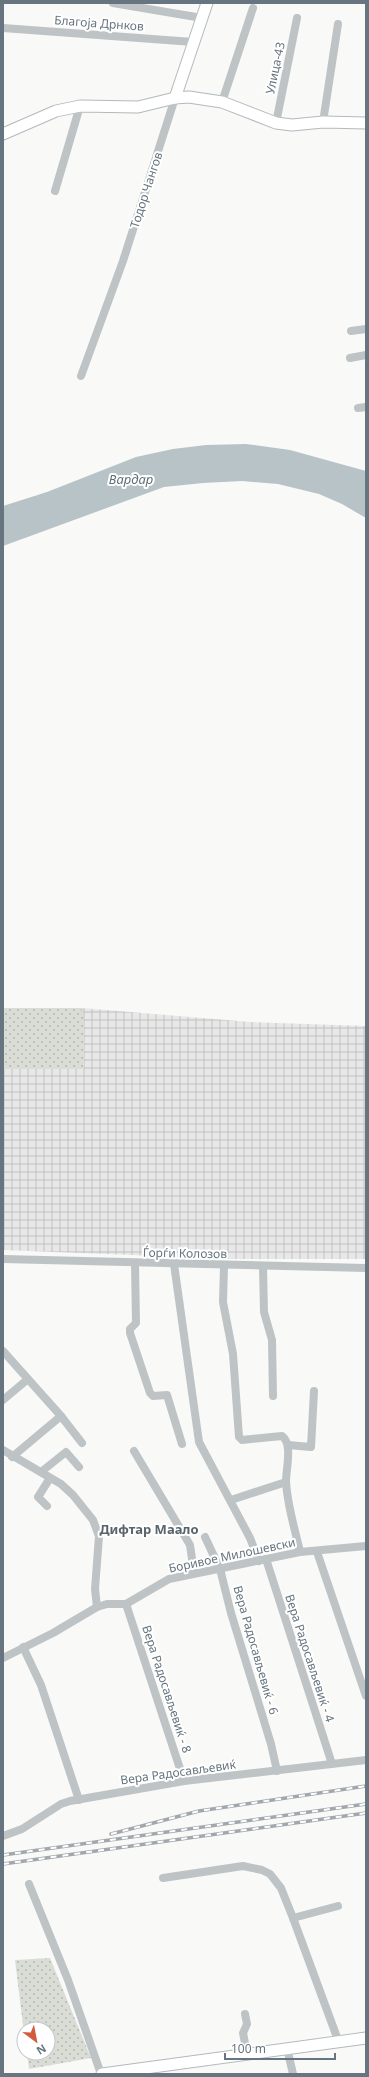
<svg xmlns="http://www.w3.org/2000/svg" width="369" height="2077" font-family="'Noto Sans',sans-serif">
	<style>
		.industrial { fill: url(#industrial-grid) }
		.grass { fill: url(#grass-dots) }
		.water { fill: #b7c3c6 }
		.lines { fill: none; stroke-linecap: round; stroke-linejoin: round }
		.secondary-casing { stroke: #b3b9bd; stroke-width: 13 }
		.street { stroke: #bec3c6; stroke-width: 8 }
		.secondary { stroke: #fff; stroke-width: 11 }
		.rail-casing { stroke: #a1a7ac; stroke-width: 3.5 }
		.rail { stroke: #fff; stroke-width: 2; stroke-dasharray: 6; stroke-linecap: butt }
		.labels { text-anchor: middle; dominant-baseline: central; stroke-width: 4; stroke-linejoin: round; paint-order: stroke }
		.street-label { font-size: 12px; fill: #66757f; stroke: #fff }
		.water-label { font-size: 13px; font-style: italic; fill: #617378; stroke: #fff }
		.neighbourhood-label { font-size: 13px; font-weight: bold; fill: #58636a; stroke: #fff }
	</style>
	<defs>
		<pattern id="industrial-grid" width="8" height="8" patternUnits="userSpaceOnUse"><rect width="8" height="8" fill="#e7e8e7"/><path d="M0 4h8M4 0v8" fill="none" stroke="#bfc1c0"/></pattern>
		<pattern id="grass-dots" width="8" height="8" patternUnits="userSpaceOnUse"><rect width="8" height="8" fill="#d9ddd6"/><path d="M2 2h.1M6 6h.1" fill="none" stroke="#b4b8b3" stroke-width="1.8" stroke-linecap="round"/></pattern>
	</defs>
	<rect width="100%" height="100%" fill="#f9f9f7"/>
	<polygon class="industrial" points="82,1008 250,1022 366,1026 366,1259 234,1259 3,1250 3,1069 84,1069"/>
	<g class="grass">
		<polygon points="3,1008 82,1008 84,1023 84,1069 3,1069"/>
		<polygon points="50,1958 91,2058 29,2069 27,2053 48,2053 48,2029 24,2029 24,2033 15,1960"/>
	</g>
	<polygon class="water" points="246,444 290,450 366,471 366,518 342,504 319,494 278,484 242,481 203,483 164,487 3,546 3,506 47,492 136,457 173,449 206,445"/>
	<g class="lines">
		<g class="secondary-casing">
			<g id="secondary">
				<polyline points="175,98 207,3"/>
				<polyline points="3,134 56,111 80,106 138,107 175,98 189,97 222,102 276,123 292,125 323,122 366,123"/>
				<polyline points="102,2074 366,2038"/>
			</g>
		</g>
		<g class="street">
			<polyline points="113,3 202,18"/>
			<polyline points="3,28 193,42"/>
			<polyline points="222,102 253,8"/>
			<polyline points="323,122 338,24"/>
			<polyline points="276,123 297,18"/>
			<polyline points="55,191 80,106"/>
			<polyline points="351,331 366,329"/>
			<polyline points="350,358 366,355"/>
			<polyline points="81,376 123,261 175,98"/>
			<polyline points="358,408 366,407"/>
			<polyline points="3,1259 366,1268"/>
			<polyline points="135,1264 136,1323 130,1329 130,1333 150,1393 153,1396 167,1395 182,1444"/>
			<polyline points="174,1264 199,1442 250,1538 259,1561"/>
			<path d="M 224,1266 L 223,1302 L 233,1354 L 239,1437 L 242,1440 L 282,1436 C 293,1444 286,1469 286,1481 C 287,1505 295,1529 300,1552"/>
			<polyline points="263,1267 264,1312 272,1340 273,1396"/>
			<polyline points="3,1351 61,1416 82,1443"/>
			<polyline points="3,1400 28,1379"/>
			<polyline points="288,1445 311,1447 314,1391"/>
			<polyline points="3,1450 61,1484 73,1495 93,1520 99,1536 95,1589 97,1607"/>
			<polyline points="134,1451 190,1545 194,1573"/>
			<polyline points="12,1457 61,1416"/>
			<polyline points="41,1472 66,1452 79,1467"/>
			<polyline points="231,1500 286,1482"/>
			<polyline points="47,1506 38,1497 50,1478"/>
			<polyline points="205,1537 220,1569 231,1613 271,1744 277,1771"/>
			<polyline points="317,1552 366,1696"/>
			<polyline points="266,1559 332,1764"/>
			<polyline points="126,1604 184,1781"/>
			<polyline points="23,1647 41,1685 79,1800"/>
			<polyline points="3,1658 53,1633 97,1607 107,1604 126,1604 169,1579 300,1552 366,1546"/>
			<polyline points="3,1836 22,1829 61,1804 70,1801 184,1781 366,1760"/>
			<polyline points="163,1878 243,1866 262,1870 270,1874 281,1888 293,1918 338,2040"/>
			<polyline points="29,1884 68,1980 101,2074"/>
			<polyline points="293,1918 338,1906"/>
			<polyline points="245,2014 247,2024 243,2033 247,2053"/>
			<polyline points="287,2048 293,2074"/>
		</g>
		<use href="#secondary" class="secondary"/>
		<g class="rail-casing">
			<g id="rail">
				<polyline points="111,1834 199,1811 366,1786"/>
				<polyline points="3,1855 366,1804"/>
				<polyline points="3,1864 366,1813"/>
			</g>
		</g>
		<use href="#rail" class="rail"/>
	</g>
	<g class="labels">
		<g class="street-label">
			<text transform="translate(99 23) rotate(4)">Благоја Дрнков</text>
			<text transform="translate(275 68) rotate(-78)">Улица-43</text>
			<text transform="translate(146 190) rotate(-72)">Тодор Чангов</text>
			<text transform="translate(185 1253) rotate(1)">Ѓорѓи Колозов</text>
			<text transform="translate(232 1555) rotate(-12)">Боривое Милошевски</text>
			<text transform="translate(256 1650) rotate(74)">Вера Радосављевиќ - 6</text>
			<text transform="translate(310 1658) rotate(72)">Вера Радосављевиќ - 4</text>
			<text transform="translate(167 1689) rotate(72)">Вера Радосављевиќ - 8</text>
			<text transform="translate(178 1772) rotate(-8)">Вера Радосављевиќ</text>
		</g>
		<g class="water-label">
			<text x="131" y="479">Вардар</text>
		</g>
		<g class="neighbourhood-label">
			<text x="149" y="1529">Дифтар Маало</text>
		</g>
	</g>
	<rect width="369" height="2077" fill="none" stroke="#66757f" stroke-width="8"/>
	<g transform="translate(36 2041) rotate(148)"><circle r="19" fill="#ffffff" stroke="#c2c8cc"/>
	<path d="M0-3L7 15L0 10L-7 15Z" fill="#d25c3d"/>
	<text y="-6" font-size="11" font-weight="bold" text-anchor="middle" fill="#66757f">N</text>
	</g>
	<path d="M225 2053v6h110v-6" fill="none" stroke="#66757f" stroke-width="2"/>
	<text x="231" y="2053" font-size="12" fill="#66757f" stroke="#ffffff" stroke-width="3" paint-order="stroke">100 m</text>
</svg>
